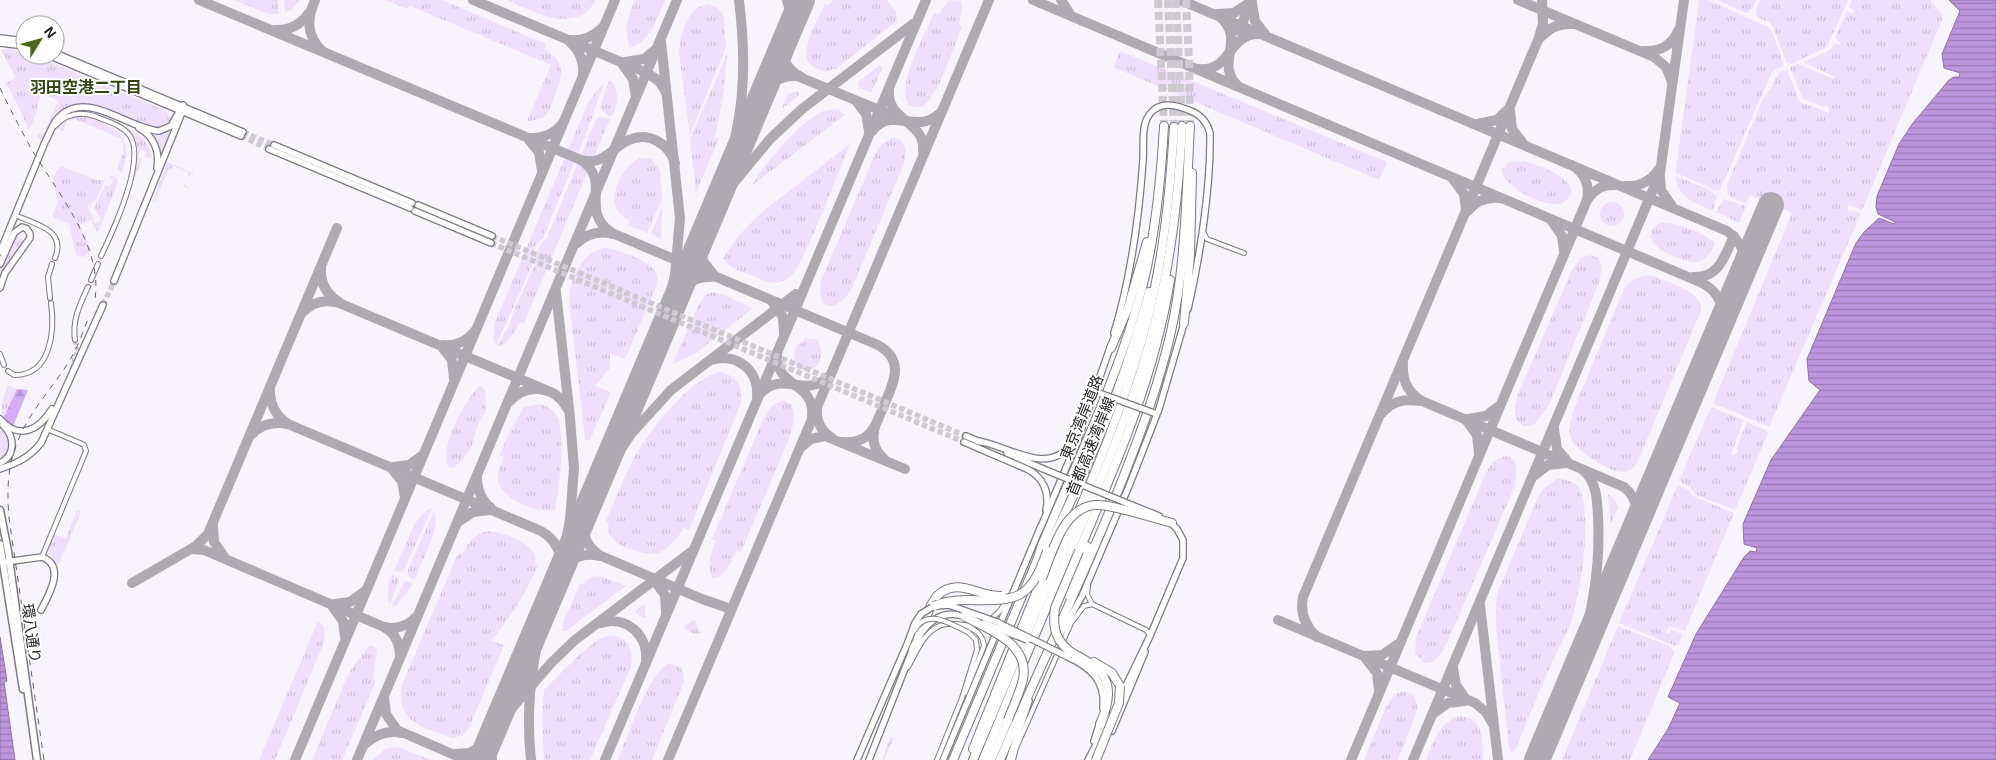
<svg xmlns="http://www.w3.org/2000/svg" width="1996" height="760" font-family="'Exo 2','Noto Sans JP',sans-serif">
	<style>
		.grass { fill: url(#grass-tufts) }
		.forest { fill: url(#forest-firs) }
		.water { fill: url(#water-rules); stroke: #8e73a7 }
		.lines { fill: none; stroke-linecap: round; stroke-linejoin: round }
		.taxiway { stroke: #aeaab2; stroke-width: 10 }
		.runway { stroke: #aeaab2; stroke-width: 26 }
		.street-tunnel { stroke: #cecad2; stroke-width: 4; stroke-dasharray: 4 2; stroke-linecap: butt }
		.secondary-tunnel { stroke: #cecad2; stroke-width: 5.5; stroke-dasharray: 5.5 3; stroke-linecap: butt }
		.highway-tunnel { stroke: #cecad2; stroke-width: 8; stroke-dasharray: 8 4; stroke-linecap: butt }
		.street-casing { stroke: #7e7785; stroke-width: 6 }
		.secondary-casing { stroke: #7e7785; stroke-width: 8 }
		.primary-casing { stroke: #7e7785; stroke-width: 9 }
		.highway-casing { stroke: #7e7785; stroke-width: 10 }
		.street { stroke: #fff; stroke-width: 4 }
		.secondary { stroke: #fff; stroke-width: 5.5 }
		.primary { stroke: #fff; stroke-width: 6 }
		.highway { stroke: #fff; stroke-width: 8 }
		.rail { stroke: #636067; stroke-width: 1; stroke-dasharray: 6 6; stroke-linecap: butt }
		.street-bridge-casing { stroke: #7e7785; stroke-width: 6; stroke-linecap: butt }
		.secondary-bridge-casing { stroke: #7e7785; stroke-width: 8; stroke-linecap: butt }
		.highway-bridge-casing { stroke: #7e7785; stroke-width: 10; stroke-linecap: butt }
		.street-bridge { stroke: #fff; stroke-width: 4 }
		.secondary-bridge { stroke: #fff; stroke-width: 5.5 }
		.highway-bridge { stroke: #fff; stroke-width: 8 }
		.labels { text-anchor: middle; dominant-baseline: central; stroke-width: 4; stroke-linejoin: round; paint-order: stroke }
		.street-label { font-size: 15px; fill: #252228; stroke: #fff }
		.neighbourhood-label { font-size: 16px; font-weight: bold; fill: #324611; stroke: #fff }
	</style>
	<defs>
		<pattern id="grass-tufts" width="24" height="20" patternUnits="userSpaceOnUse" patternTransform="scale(1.25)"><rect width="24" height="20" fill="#eee0fd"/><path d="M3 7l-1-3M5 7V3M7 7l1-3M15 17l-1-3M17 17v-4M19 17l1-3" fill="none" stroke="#ccc0d9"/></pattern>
		<pattern id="forest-firs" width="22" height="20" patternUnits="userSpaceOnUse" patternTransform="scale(1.25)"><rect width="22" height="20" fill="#d2adf6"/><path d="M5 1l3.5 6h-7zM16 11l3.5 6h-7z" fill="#b495d3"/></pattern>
		<pattern id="water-rules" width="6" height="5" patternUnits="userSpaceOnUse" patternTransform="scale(1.25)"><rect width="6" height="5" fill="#bb96dd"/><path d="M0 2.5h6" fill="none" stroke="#987ab3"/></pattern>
	</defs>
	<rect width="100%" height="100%" fill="#f8f4fd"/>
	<g class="grass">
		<polygon points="234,0 278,0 279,14 268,14"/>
		<polygon points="284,0 300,0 292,9 285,13"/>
		<path d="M 386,0 L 442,0 L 546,44 L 544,49 C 568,62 562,76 554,97 C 552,103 550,111 546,115 C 541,120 534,120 527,121 L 551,65 L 410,6 L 407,9 Z"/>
		<path d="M 507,0 L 596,0 C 576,36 535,12 507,0 Z"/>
		<path d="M 635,0 L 665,0 C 657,19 651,42 629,48 L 626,29 L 630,12 Z"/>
		<path d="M 833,0 L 887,0 L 896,11 L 897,21 L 837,68 L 825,72 C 818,69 811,67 808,61 C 801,48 819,16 825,4 L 829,5 Z"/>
		<path d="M 949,0 L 961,1 L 962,10 L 959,24 L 962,26 C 955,44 939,94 924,105 C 919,109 915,107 909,105 C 895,86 926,33 934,13 L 939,14 Z"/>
		<polygon points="1699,0 1708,0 1768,27 1772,32 1784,65 1772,72 1720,190 1715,190 1676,173 1676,169"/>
		<polygon points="1717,0 1756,0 1752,9 1746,13"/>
		<polygon points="1760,0 1848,0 1827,47 1791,64 1787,63 1773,27 1770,23 1757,17 1756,10"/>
		<path d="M 1852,0 L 1930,0 L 1941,13 L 1942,20 L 1862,210 L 1849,205 L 1848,207 L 1848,212 L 1853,210 L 1861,213 L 1770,425 L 1767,426 L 1713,403 L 1792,213 L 1751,195 L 1746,203 C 1734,198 1724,198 1728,183 L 1763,98 L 1771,88 L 1779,72 L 1787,70 L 1800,102 L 1829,113 L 1828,107 L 1825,105 L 1824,107 L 1803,99 L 1790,67 L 1798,64 L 1834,79 L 1835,77 L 1803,62 L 1830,50 L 1834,44 L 1840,45 L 1841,43 L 1835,38 L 1846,13 L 1847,11 L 1853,13 L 1854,10 L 1849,7 Z"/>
		<path d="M 708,4 L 718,8 L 724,17 L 726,47 L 690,135 L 679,53 C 680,35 687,6 708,4 Z"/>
		<path d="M 9,48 L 25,53 L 25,55 L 38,57 L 166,111 L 172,119 C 169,126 163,128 155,128 L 90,105 C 62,104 55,116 45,139 L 43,140 L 38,138 L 38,134 L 44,133 L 58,101 L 42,93 C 36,106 37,120 28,130 L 23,116 L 6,83 L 16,78 L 1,50 Z"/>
		<polygon points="1120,51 1387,162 1379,180 1113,67"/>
		<polygon points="727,54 724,91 715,137 719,139 696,192 690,139"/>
		<polygon points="879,66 881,66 882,69 871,93 860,88 858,83 859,81"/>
		<path d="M 611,80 C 620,92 618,105 611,117 L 602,111 L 600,107 L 608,83 Z"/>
		<path d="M 604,84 L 584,139 L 543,238 C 534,246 532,253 532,265 L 496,346 L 493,339 L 495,322 L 588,103 L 597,90 Z"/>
		<polygon points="798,91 799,95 783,108 783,103 789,94"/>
		<path d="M 832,109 L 839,110 L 845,115 L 751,186 C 766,163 804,113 832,109 Z"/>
		<path d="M 74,116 C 84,116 91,118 101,122 C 127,133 131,148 122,173 L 117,168 C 121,157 128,147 119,138 L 75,119 L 67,121 L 63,131 L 55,128 L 64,120 Z"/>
		<path d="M 599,117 L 610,119 L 524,323 L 520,322 C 515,331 509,344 498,346 L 504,333 L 509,327 L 513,313 L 535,264 L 536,254 L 540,245 L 547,238 L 595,121 Z"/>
		<polygon points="121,124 144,139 152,155 151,158 144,157 146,152 141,150 138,157 142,159 130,189 137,153 134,140"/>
		<polygon points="174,126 160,160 158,147 150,133 163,134"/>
		<path d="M 892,138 C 908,139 906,152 904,164 L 852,288 C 838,312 816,314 821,281 L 875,154 L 883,143 Z"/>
		<path d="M 850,144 C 840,167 804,266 790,277 C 778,286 768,283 755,277 C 744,272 728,269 723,258 L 739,235 L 764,210 Z"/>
		<path d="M 641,158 L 651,159 L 657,166 L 660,171 L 662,199 L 647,233 L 628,225 L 629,221 C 624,217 618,213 616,207 C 610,190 625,163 641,158 Z"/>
		<path d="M 1523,161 C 1539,165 1567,174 1572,191 C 1570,196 1568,201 1562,203 C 1547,209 1501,187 1502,169 L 1509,162 Z"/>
		<polygon points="167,162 193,173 194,175 191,174 190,176 188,176 184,184 190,189 183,186 189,173 173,166 172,169 169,168 155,202 153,201"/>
		<path d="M 62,166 L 96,180 L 105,180 L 96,200 L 87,207 L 94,219 L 79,225 L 91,248 L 89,253 L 84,257 L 76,255 L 69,224 L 52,216 L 58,202 C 56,188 47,177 62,166 Z"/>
		<polygon points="111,175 117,177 118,182 98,233 91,222 94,220 96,223 101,221 94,208 105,185 110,187 113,180 110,178"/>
		<path d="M 1676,176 L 1710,190 L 1717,196 L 1713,211 C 1698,204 1675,197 1676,176 Z"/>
		<polygon points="1724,199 1746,206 1739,223 1716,212"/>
		<circle cx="1612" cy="214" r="12"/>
		<polygon points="662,207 661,239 651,234"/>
		<path d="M 1661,223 C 1678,222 1702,232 1715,243 C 1707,266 1692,265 1673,256 C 1662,251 1655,248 1650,236 L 1653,228 Z"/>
		<polygon points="16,235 24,241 3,271 0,278 0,267"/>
		<path d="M 604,248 C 617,249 646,259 654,270 C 658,274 657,279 657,285 L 625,359 L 610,353 L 610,368 L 595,386 L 611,392 L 590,440 L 585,440 L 569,299 C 571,277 581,253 604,248 Z"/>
		<path d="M 1590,255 L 1598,258 L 1602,266 L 1599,283 L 1549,405 L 1535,424 L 1524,426 C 1511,419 1515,406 1518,394 L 1572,270 L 1581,258 Z"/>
		<path d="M 1653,276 C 1669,283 1704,291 1701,311 L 1637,463 C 1634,467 1631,471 1625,472 C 1612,474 1575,451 1571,438 C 1567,429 1571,420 1573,411 L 1624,289 C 1632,279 1640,275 1653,276 Z"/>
		<polygon points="713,292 722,294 753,308 696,353 672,365 699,304 705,295"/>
		<path d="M 806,338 L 816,339 C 826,350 821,369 806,371 L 796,366 L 794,363 L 795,348 Z"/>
		<path d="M 720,372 C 737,375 743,387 741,403 L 689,530 L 684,528 C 677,538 670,549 658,553 C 644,557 601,544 609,523 L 606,521 C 614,502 622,483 631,464 C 644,437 689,378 720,372 Z"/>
		<path d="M 8,385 L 17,389 L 3,419 C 0,408 3,396 8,385 Z"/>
		<path d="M 480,386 L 485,390 L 486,411 L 478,424 L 472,445 L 462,461 L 453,468 L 448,467 C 439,449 464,399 480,386 Z"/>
		<path d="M 783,400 L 792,405 L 794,419 L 791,434 L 741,552 L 737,550 C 731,561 726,576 713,579 C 705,567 712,553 716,541 L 712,539 L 764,417 L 772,406 Z"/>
		<path d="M 539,404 C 547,406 553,409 557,417 C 566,438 559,487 555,510 C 539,514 501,499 498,481 C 497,473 501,465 503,457 L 499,456 L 509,433 L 524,407 Z"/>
		<polygon points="1711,407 1744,420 1731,454 1736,455 1738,450 1736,449 1747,422 1765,430 1768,433 1735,510 1694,494 1690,487 1679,481"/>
		<path d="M 0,427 C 9,438 11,445 4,457 L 0,455 Z"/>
		<path d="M 1505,456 C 1521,458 1516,476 1514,488 L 1448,641 C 1442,652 1437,664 1424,663 L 1415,653 L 1416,638 L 1420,628 L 1487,470 L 1494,461 Z"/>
		<path d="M 1557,479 C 1565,479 1573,481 1578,487 C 1594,508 1580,598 1571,622 C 1564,641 1553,659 1545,678 C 1535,701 1526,725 1516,748 L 1512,754 L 1509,749 L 1496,626 L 1496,602 L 1498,591 L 1539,495 L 1544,488 Z"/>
		<polygon points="1678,485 1689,490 1693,496 1734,513 1685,631 1669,626 1666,633 1669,633 1671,629 1683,635 1678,645 1675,646 1619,623"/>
		<polygon points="1608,494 1614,498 1618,507 1611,524"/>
		<polygon points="428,509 432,509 403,572 394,571 415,523"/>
		<polygon points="77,510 81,512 58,566 47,550 54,534 66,538"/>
		<path d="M 434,510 C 442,528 421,560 416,578 L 414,580 L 408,575 L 408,570 Z"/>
		<path d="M 488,531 C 504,533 540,544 535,564 L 538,566 C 525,595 511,616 491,641 L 504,645 L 470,726 L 463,735 L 453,738 C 425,728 397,724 401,687 L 458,553 L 462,554 C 469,542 474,534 488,531 Z"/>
		<path d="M 392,574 L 399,579 L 399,581 L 390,604 C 386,596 388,583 392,574 Z"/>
		<polygon points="594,576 603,577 626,586 566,631 562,631 562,626 580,583 583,585 585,581"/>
		<polygon points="405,581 412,582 412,584 406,594 395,606 392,605"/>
		<polygon points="645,604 645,618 638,615 635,611"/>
		<path d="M 693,620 L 696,621 L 700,633 C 693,635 688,632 684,626 Z"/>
		<polygon points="318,621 324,627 325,640 275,760 259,760"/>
		<polygon points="1618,626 1669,646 1675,652 1674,654 1630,760 1562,760"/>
		<path d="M 611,635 C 630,638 633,650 631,667 L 590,760 L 544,760 L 542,716 L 544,690 L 581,653 L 599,639 Z"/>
		<polygon points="370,645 375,647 377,650 373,679 376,681 342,760 312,760 347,677 354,665"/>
		<path d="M 669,663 L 680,667 L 683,673 L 684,682 L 652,760 L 618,760 C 627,738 649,672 669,663 Z"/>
		<polygon points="1404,691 1414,695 1418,708 1398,760 1364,760 1386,707 1395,694"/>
		<path d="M 1458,716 C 1484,716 1483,740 1483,760 L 1426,760 C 1433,742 1439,724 1458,716 Z"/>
		<polygon points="890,737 894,738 884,760 882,760"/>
		<polygon points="396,747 401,748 431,760 373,760 385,749"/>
	</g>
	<polygon class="forest" points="17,389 28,390 13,426 3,419"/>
	<g class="water">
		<polygon points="1949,0 1996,0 1996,760 1648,760 1668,729 1680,703 1668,697 1696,634 1744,557 1750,551 1756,552 1757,548 1744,544 1743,524 1771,460 1820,390 1809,381 1807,359 1856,243 1864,232 1879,218 1894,224 1895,222 1878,214 1876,207 1877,196 1899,144 1913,123 1949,80 1954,77 1959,77 1960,73 1944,68 1942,54 1960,11"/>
		<polygon points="0,637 7,681 4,682 15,760 0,760"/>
	</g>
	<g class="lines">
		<g class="taxiway">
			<path d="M 199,0 L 581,160 C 604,166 611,148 629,140 C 649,131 669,144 675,163"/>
			<path d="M 315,0 C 307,19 306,35 322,51"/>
			<polyline points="473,0 647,73 659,81 666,92"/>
			<polyline points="787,0 792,19 787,35"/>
			<path d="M 1033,0 L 1700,282 C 1718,290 1726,307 1720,325"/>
			<polyline points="1061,0 1070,14"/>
			<path d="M 1180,0 L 1727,231 C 1741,241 1748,256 1743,272"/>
			<polyline points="1518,0 1654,57 1666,67 1672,82"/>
			<polyline points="1252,3 1255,21 1265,34"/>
			<polyline points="1217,14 1234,13 1249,3"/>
			<path d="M 1221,18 C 1246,40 1214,64 1238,86"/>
			<path d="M 275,30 C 290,31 301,24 309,13"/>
			<polyline points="1239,31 1252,0"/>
			<path d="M 1541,37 C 1549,28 1559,23 1572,24"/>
			<path d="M 570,40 C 583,41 593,37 602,28"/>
			<path d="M 570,42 C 580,51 584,61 583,74"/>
			<path d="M 784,43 C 781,58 787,70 801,77"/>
			<path d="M 1644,51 C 1660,52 1672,45 1678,31"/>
			<polyline points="625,62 644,59 656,49"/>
			<polyline points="623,65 633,79 636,97"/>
			<path d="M 1199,69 C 1232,72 1227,33 1260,34"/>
			<path d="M 889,90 C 886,121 926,121 923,151"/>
			<path d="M 760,99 C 768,84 779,75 797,76 L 906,121"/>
			<polyline points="857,102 866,114 869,131"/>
			<polyline points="1510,111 1512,129 1522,142"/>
			<polyline points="1477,124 1497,120 1506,111"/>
			<path d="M 872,131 C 893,105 917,136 940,113"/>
			<path d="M 530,138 C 543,138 553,135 561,125"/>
			<polyline points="529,140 539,152 542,171"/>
			<path d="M 581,160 C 613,182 578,210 612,233 L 878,345 C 908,362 891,387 882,410 C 878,419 875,430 867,436 C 859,442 850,443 841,442"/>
			<polyline points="1660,176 1661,190 1672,206"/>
			<polyline points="1453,179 1464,194 1466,210"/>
			<path d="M 1625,186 C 1639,187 1651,181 1659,169"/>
			<path d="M 721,192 C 743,120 748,74 739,0"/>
			<path d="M 1588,199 C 1595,189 1603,184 1616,185"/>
			<path d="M 1468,211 C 1476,201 1486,197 1499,198"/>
			<polyline points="1551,220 1562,236 1564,251"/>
			<path d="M 576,244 C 586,234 598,230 613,234"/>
			<polyline points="700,244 703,261 714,275"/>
			<polyline points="695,253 718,208 731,186 770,139 802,109 913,24"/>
			<path d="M 321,268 C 320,283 326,294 339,302"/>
			<path d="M 1693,277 C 1719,279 1725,255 1734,236"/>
			<polyline points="556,292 570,418 574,468 570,520 559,575"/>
			<path d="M 678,293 C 687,282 697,276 711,277"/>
			<polyline points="773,303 783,317 784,333"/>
			<path d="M 302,313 C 312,302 325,299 339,303 L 546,390"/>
			<path d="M 443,345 C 455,346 466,342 474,332"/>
			<polyline points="442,347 452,360 454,379"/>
			<polyline points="656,347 666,313 675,275 680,218 661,42"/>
			<path d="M 777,355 C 776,388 815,382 812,416"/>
			<path d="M 711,360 C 736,352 759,370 757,396"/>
			<path d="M 1403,364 C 1402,380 1408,393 1422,401 L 1624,487 C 1635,496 1639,509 1637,524"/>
			<path d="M 270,391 C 270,406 276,416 288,424 L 541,531 C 553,538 559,547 561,560"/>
			<path d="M 761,393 C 783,370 805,399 828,377"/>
			<path d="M 509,402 C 527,382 555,386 567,408"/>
			<path d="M 817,409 C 816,422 821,431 832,438"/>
			<path d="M 1382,413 C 1393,400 1405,399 1421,401"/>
			<polyline points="1468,419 1486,416 1499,406"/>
			<polyline points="1467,421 1477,435 1479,453"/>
			<path d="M 875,427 C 871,440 874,450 884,459"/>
			<polyline points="1554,429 1557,449 1567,461"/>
			<path d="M 251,435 C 261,424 273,421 288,424"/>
			<polyline points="800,448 811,439 825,436 905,469"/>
			<polyline points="393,467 409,465 423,455"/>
			<polyline points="392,469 402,481 405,498"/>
			<polyline points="1535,475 1548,465 1566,463"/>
			<path d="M 477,477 C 477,490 481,500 491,508"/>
			<polyline points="597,485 631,434 671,390 796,294"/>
			<path d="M 587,509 C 581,528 582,542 599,555 L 702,599 L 731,609"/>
			<polyline points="458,522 473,512 490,510"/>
			<polyline points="213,526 214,542 225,558"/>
			<path d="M 191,549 L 204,550 L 384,627 C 395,633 400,643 400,657"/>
			<path d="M 561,572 C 570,558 583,552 599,556"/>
			<polyline points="655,581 665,595 666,612"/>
			<polyline points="132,583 196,546 208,534 337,228"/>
			<polyline points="334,604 350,602 365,591"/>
			<polyline points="1480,605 1498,760"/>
			<polyline points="333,607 343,621 345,637"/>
			<polyline points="1278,620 1475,703 1486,712 1494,726"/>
			<path d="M 601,623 C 626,615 648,635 646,660"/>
			<path d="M 385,627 C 398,630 408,626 417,616"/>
			<path d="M 1317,637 C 1305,626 1300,612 1303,597 L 1538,40 L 1543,24 L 1542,0"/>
			<polyline points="1366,656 1382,655 1398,644"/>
			<polyline points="1366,659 1377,673 1379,690"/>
			<path d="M 1577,667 C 1591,617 1601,569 1598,516 C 1597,500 1597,482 1583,470"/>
			<polyline points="1453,668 1456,685 1465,698"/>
			<polyline points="384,697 386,714 397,730 466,760"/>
			<polyline points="1434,713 1448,703 1465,701"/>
			<polyline points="489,743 492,760"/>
			<path d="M 365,744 C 376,734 388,730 402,733"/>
			<polyline points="455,754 470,753 487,742"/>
			<polyline points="483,755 512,708 552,662 575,640 691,552"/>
			<polyline points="295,760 615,0"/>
			<polyline points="357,760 677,0"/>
			<path d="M 531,760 C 525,706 532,654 548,602"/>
			<polyline points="605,760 926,0"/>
			<polyline points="668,760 989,0"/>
			<path d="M 1351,760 L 1587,200 C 1590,184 1585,174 1572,165"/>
			<polyline points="1413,760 1660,173 1684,0"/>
		</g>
		<g class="runway">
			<polyline points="481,760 802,0"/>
			<polyline points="1537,760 1771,205"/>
		</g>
		<polyline class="street-tunnel" points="72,368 77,350 75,340"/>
		<g class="secondary-tunnel">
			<polyline points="243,132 274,145"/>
			<polyline points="241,136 269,149"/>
			<polyline points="492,236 966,436"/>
			<polyline points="491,243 964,442"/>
			<polyline points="103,305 114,281"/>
		</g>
		<g class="highway-tunnel">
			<polyline points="1158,0 1164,126"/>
			<polyline points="1168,0 1174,127"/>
			<polyline points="1176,0 1182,126"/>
			<polyline points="1186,0 1189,61 1190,126"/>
		</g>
		<g class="street-casing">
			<g id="street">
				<path d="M 55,126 C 67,113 81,111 97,117 C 109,122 122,125 130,136 C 146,161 113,231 101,256"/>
				<path d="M 15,215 C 34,224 67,229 55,258"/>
				<polyline points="1203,232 1207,239 1244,253"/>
				<polyline points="91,280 98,264"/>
				<polyline points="50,298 48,277 52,264"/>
				<path d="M 75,340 C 72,320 80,304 88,287"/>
				<polyline points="0,354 4,365"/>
				<path d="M 8,371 L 14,375 C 51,376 55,331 51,303"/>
				<polyline points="42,557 86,451 84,445 80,443 47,429"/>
				<polyline points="1088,587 1087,594 1092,604 1146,630 1150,635"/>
				<polyline points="990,620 999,612 1008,599"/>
				<path d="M 908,667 C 917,651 926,626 947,624 C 958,623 969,627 979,625"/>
				<path d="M 965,693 L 984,646 C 983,635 977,630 967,627"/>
				<polyline points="937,760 962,698 977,650 976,640 968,632"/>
				<polyline points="1013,760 1016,748 1071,623 1084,606 1092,604"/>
			</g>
		</g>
		<g class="secondary-casing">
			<g id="secondary">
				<polyline points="0,38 25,41"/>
				<polyline points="0,43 25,46"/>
				<polyline points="55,53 243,132"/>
				<polyline points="48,55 241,136"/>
				<path d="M 139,128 C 154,136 160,152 157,168"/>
				<polyline points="274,145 412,203"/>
				<polyline points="269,149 410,208"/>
				<polyline points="418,205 492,236"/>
				<polyline points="415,211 491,243"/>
				<path d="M 0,252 L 45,142 C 49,135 52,125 58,118 C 86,88 128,129 159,131 L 171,126 L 183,105"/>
				<polyline points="0,264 14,233 22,227 27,229 30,234 30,238 5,273 0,288"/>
				<polyline points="114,281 183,110"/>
				<path d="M 1114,333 C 1131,277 1139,218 1143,160 C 1144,147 1141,126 1149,115 C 1160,100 1177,105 1191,111 C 1201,115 1207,122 1210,133 C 1211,186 1200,257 1188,309"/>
				<path d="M 0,419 C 19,441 39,430 52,409"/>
				<polyline points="966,436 980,442"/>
				<path d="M 978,441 C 1007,445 1048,477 1070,444 C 1079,430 1083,412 1089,397 L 1094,392"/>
				<path d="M 964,442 L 1027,469 C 1043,477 1050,492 1046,510"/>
				<polyline points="1007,453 1041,468"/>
				<path d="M 0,463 C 16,455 15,437 3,425"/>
				<path d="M 0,469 C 17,463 29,458 41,443 L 103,305"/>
				<polyline points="1129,504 1159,516"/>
				<polyline points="1040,529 1077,442 1111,345"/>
				<path d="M 5,562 L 42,557 C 66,566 49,595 41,610"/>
				<path d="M 923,631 C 933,617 946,611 964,616"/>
				<polyline points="1057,640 1082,596 1129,486 1159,409 1185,320"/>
				<path d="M 1068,657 C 1090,667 1106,681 1103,708"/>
				<polyline points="1121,696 1150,636 1183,558 1183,540 1177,529 1170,522"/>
				<polyline points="1112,731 1145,652"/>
				<polyline points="1094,741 1100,722"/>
				<polyline points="857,760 908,642"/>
				<polyline points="869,760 913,648"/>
				<polyline points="943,760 1041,526"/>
				<polyline points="1009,760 1029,701"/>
				<polyline points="1088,760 1111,716"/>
			</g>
		</g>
		<g class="primary-casing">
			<g id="primary">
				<polyline points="0,510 8,551 37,760"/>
				<polyline points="0,544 23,689"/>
			</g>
		</g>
		<g class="highway-casing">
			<g id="highway">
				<polyline points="1184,323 1190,255 1192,173"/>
				<polyline points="1111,348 1128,308 1147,242"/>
				<polyline points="1126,510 1172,523"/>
				<path d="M 1047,551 C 1081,481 1113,411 1136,336 C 1140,322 1146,307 1149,292"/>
				<path d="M 1079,551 C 1117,463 1155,375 1170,280"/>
				<polyline points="1069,596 1087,546"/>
				<polyline points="913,650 931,605 937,596"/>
				<path d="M 1074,654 C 1109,671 1116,688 1100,724"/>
				<polyline points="1094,662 1112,673 1120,686"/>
				<polyline points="973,749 1042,578"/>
				<path d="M 953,760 L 1038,558 L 1042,545 C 1078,459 1120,374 1143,284 C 1156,232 1161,179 1164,126"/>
				<path d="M 973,760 C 1004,688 1034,616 1065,544 C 1096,471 1127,398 1147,321 C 1164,257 1170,192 1174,127"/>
				<path d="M 983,760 C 1011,691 1040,623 1069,554 C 1104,473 1139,392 1159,306 C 1173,247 1179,186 1182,126"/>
				<polyline points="991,760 1008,720"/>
				<path d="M 1000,760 C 1039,667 1084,577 1121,483 C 1140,435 1158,387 1170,336 C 1186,267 1186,197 1190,126"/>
			</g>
		</g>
		<use href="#street" class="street"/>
		<use href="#secondary" class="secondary"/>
		<use href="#primary" class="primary"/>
		<use href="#highway" class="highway"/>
		<g class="rail">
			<path d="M 0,88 C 10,109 21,130 32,150 C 58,193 103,247 95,299"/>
			<path d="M 44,760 L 9,518 C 7,493 7,467 17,443 C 28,413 51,390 68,363 C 77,349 83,333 88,318"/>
		</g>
		<g class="street-bridge-casing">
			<path id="street-bridge" d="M 914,631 C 927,607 950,624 968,632"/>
		</g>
		<g class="secondary-bridge-casing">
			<g id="secondary-bridge">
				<polyline points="1099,393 1154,413"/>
				<polyline points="1041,468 1129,504"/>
				<polyline points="984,623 1027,640"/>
				<polyline points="908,642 915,623 921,614 934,606 949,605 997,622 1068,657"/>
			</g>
		</g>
		<g class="highway-bridge-casing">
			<g id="highway-bridge">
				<path d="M 1042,578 C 1052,554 1062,508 1095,505 C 1105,504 1116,508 1126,510"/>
				<path d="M 937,596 C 958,576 978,597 1002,596"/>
				<path d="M 934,606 C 945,601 957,600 968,600 C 1017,601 1030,601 1047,551"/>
				<path d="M 964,616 C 989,630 1030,643 1023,679 C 1020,693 1013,706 1008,720"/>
				<path d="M 1074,654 C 1056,643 1052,628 1055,608 L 1079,551"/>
				<polyline points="1096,760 1119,703 1120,686"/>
			</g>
		</g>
		<use href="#street-bridge" class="street-bridge"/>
		<use href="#secondary-bridge" class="secondary-bridge"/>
		<use href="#highway-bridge" class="highway-bridge"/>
	</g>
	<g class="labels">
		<g class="street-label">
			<text transform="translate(1081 417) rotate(-68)">東京湾岸道路</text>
			<text transform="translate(1090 446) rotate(-68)">首都高速湾岸線</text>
			<text transform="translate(32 633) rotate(82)">環八通り</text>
		</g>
		<g class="neighbourhood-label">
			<text x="86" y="86">羽田空港二丁目</text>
		</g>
	</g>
	<g transform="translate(40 40) rotate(53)"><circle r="24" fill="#ffffff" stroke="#a8a7a9"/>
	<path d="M0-4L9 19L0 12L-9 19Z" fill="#4b6719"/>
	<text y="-8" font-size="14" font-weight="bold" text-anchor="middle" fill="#252228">N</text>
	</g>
</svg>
